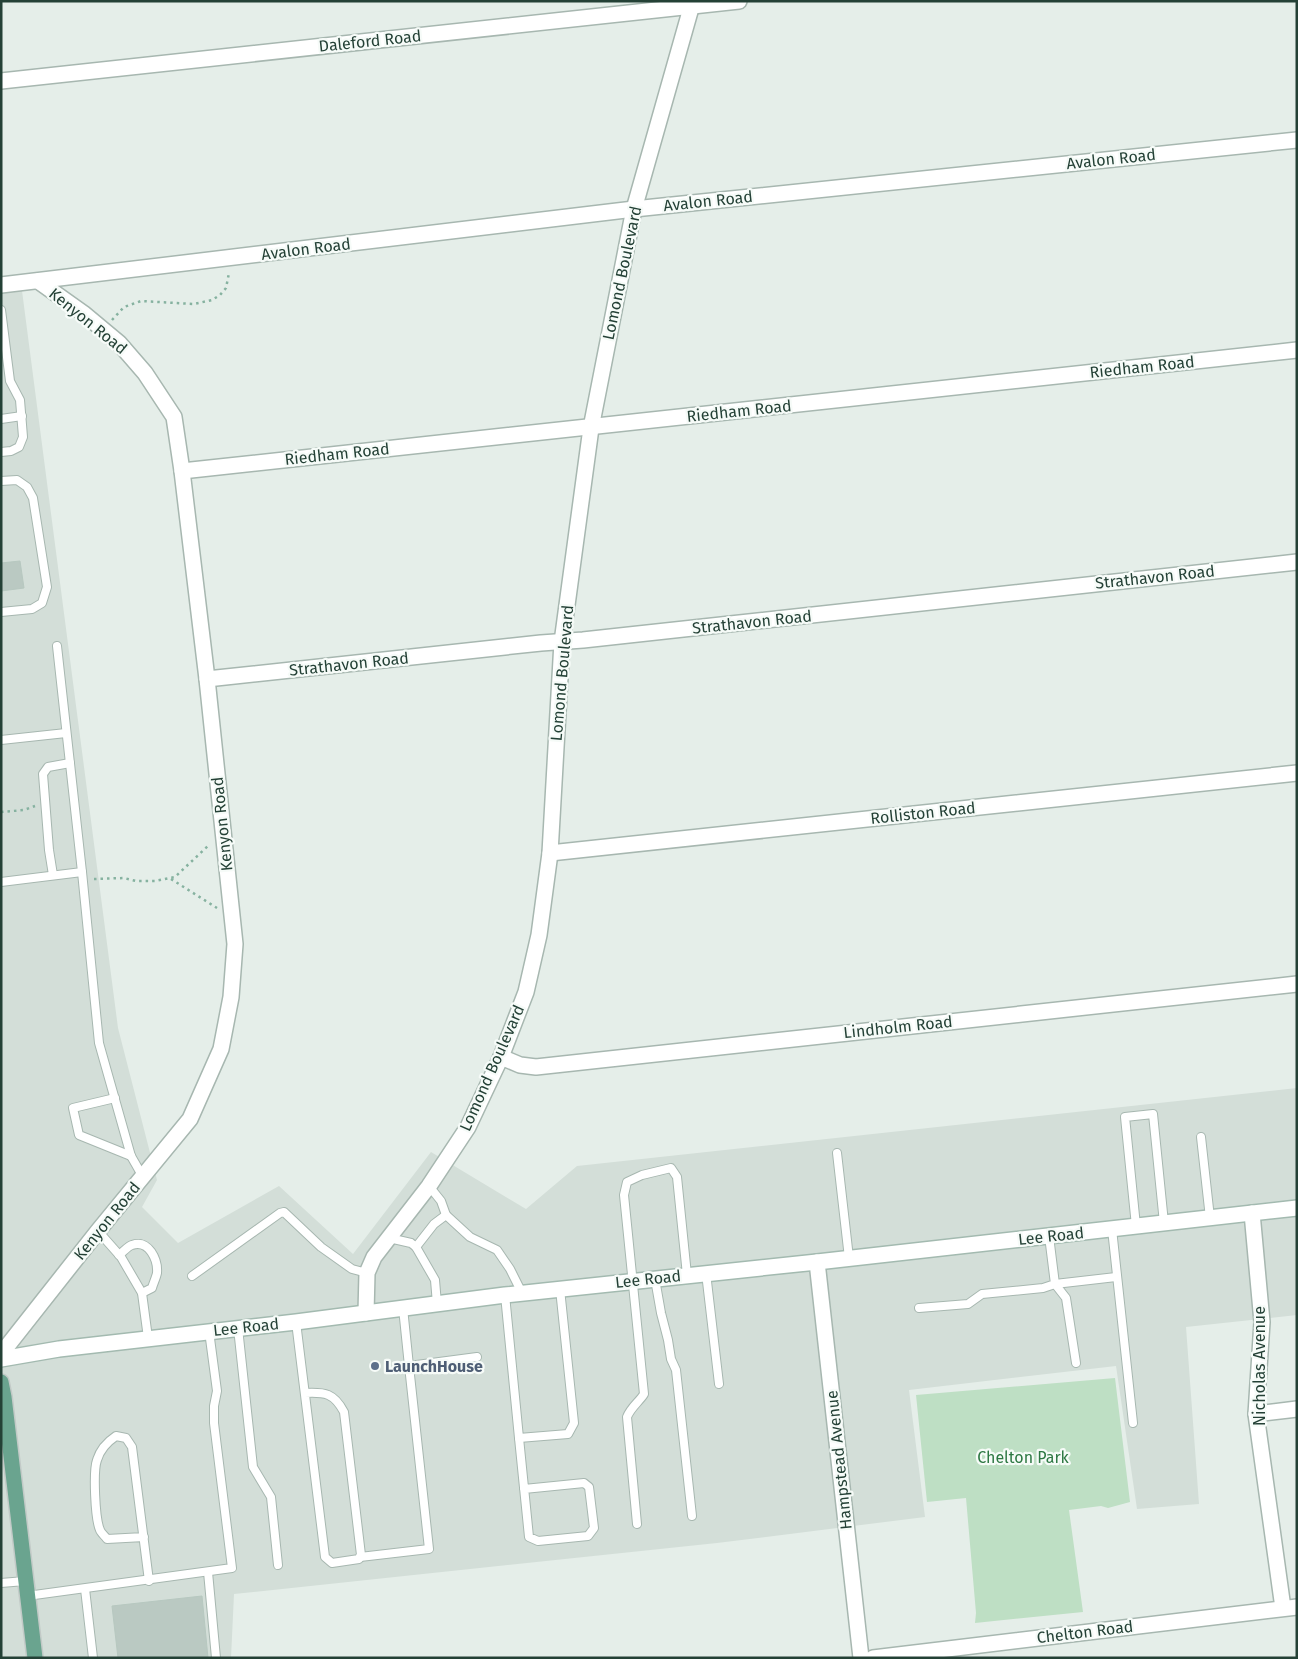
<svg xmlns="http://www.w3.org/2000/svg" width="1298" height="1659" font-family="'Fira Sans',sans-serif">
	<style>
		.built { fill: #d3ded8 }
		.green { fill: #bedfc4 }
		.building { fill: #bac9c2; stroke: #b7c8c0 }
		.lines { fill: none; stroke-linecap: round; stroke-linejoin: round }
		.service-casing { stroke: #a7b7b0; stroke-width: 10 }
		.minor-casing { stroke: #a7b7b0; stroke-width: 18 }
		.secondary-casing { stroke: #a3bab0; stroke-width: 18 }
		.primary-casing { stroke: #c2cac7; stroke-width: 18 }
		.path { stroke: #86b2a0; stroke-width: 2.5; stroke-dasharray: 2.5 4; stroke-linecap: butt }
		.service { stroke: #fff; stroke-width: 8 }
		.minor { stroke: #fff; stroke-width: 15 }
		.secondary { stroke: #fff; stroke-width: 15 }
		.primary { stroke: #6aa48f; stroke-width: 15 }
		.service-dot { fill: #5c6f8a; stroke: #f6fbf8; stroke-width: 2 }
		.labels { text-anchor: middle; dominant-baseline: central; stroke-width: 4.5; stroke-linejoin: round; paint-order: stroke }
		.street-label { font-size: 16px; fill: #244136; stroke: #f6fbf8 }
		.service-label { font-size: 16px; font-weight: bold; fill: #4e5e75; stroke: #f6fbf8; text-anchor: start }
		.park-label { font-size: 16px; fill: #2d7843; stroke: #f6fbf8 }
	</style>
	<rect width="100%" height="100%" fill="#e5eee9"/>
	<polygon class="built" points="21,283 118,1028 157,1180 142,1207 178,1243 279,1186 353,1254 431,1152 526,1209 577,1166 1297,1088 1297,1315 1186,1327 1199,1504 1137,1509 1116,1366 909,1390 925,1517 717,1543 234,1594 231,1658 1,1658 1,285"/>
	<polygon class="green" points="1115,1378 1130,1502 1108,1508 1101,1506 1069,1510 1083,1612 975,1623 976,1613 966,1498 927,1502 916,1395"/>
	<g class="building">
		<polygon points="20,561 24,588 1,591 1,563"/>
		<polygon points="202,1596 208,1658 118,1658 112,1606"/>
	</g>
	<g class="lines">
		<g class="service-casing">
			<g id="service">
				<polyline points="1,310 10,381 20,400 23,437 19,447 11,451 1,452"/>
				<polyline points="1,419 22,416"/>
				<polyline points="1,481 17,480 27,487 33,498 47,587 42,603 32,609 1,612"/>
				<polyline points="1,740 66,733"/>
				<polyline points="82,872 99,1043 131,1156 143,1177"/>
				<polyline points="53,875 49,850 43,774 48,767 70,763"/>
				<polyline points="1,882 82,872 57,646"/>
				<polyline points="115,1098 73,1108 79,1135 131,1156"/>
				<polyline points="1201,1137 1210,1218"/>
				<polyline points="837,1153 849,1258"/>
				<polyline points="429,1186 441,1201 446,1215"/>
				<polyline points="1136,1226 1125,1117 1153,1114 1164,1223"/>
				<polyline points="1112,1229 1133,1423"/>
				<polyline points="98,1231 121,1257 142,1293 148,1338"/>
				<polyline points="389,1238 411,1243 416,1247 435,1280 437,1304"/>
				<polyline points="416,1247 434,1224 446,1215 470,1237 497,1250 510,1269 522,1293"/>
				<path d="M 119,1255 C 123,1252 128,1246 132,1245 C 149,1239 158,1260 157,1273 C 156,1278 153,1284 152,1288 L 142,1293"/>
				<polyline points="706,1273 719,1384"/>
				<polyline points="192,1276 280,1213 284,1212 321,1247 352,1269 367,1273"/>
				<polyline points="655,1279 661,1313 668,1340 671,1359 676,1370 692,1516"/>
				<polyline points="1055,1284 1066,1298 1076,1363"/>
				<polyline points="1055,1284 1116,1277"/>
				<polyline points="505,1295 519,1438 568,1434 574,1423 560,1289"/>
				<polyline points="403,1308 409,1366 477,1357"/>
				<polyline points="919,1308 968,1304 982,1294 1043,1288 1055,1284 1049,1236"/>
				<path d="M 296,1322 L 325,1557 L 332,1563 L 359,1559 L 361,1555 L 344,1412 C 334,1393 325,1392 305,1393"/>
				<polyline points="238,1328 253,1467 271,1497 278,1565"/>
				<polyline points="519,1438 529,1537 538,1541 588,1536 594,1528 589,1487 584,1483 524,1489"/>
				<path d="M 637,1524 L 627,1417 C 631,1407 639,1402 644,1394 L 624,1195 L 627,1182 L 642,1175 L 671,1168 L 677,1177 L 687,1275"/>
				<path d="M 144,1537 L 107,1539 C 105,1536 101,1533 100,1530 C 95,1519 93,1471 97,1460 C 100,1450 107,1442 116,1436 L 126,1438 L 132,1447 L 149,1581"/>
				<polyline points="360,1557 429,1549 409,1366"/>
				<polyline points="208,1572 216,1658"/>
				<polyline points="1,1583 25,1581"/>
				<polyline points="85,1589 93,1658"/>
				<polyline points="27,1596 232,1568 214,1423 214,1406 217,1391 209,1331"/>
			</g>
		</g>
		<g class="minor-casing">
			<g id="minor">
				<polyline points="1,81 739,1"/>
				<polyline points="1,285 634,209 1297,140"/>
				<polyline points="182,471 1297,350"/>
				<polyline points="207,679 541,643 583,640 1297,562"/>
				<polyline points="550,853 1297,773"/>
				<polyline points="501,1057 520,1065 536,1067 1297,984"/>
				<polyline points="1252,1213 1262,1322 1256,1414 1283,1608"/>
				<polyline points="817,1262 861,1658"/>
				<polyline points="366,1313 367,1273 374,1257 429,1186 468,1127 501,1057 526,992 539,935 550,853 562,642 591,428 634,209 693,1"/>
				<polyline points="1,1354 98,1231 190,1119 221,1049 231,997 235,944 207,679 182,471 174,417 145,373 119,343 83,313 38,281"/>
				<polyline points="1256,1414 1297,1409"/>
				<polyline points="873,1658 1297,1607"/>
			</g>
		</g>
		<g class="secondary-casing">
			<polyline id="secondary" points="1,1359 59,1349 296,1322 505,1295 817,1262 1297,1208"/>
		</g>
		<g class="primary-casing">
			<polyline id="primary" points="1,1382 4,1397 35,1658"/>
		</g>
		<g class="path">
			<polyline points="112,320 124,307 141,301 194,304 212,300 220,295 226,288 229,273"/>
			<polyline points="1,812 24,810 35,806"/>
			<polyline points="94,879 124,878 136,881 155,881 175,877 210,844"/>
			<polyline points="171,879 217,908"/>
		</g>
		<use href="#service" class="service"/>
		<use href="#minor" class="minor"/>
		<use href="#secondary" class="secondary"/>
		<use href="#primary" class="primary"/>
	</g>
	<circle class="service-dot" cx="375" cy="1366" r="5"/>
	<g class="labels">
		<g class="street-label">
			<text transform="translate(370 41) rotate(-6)">Daleford Road</text>
			<text transform="translate(1111 159) rotate(-6)">Avalon Road</text>
			<text transform="translate(708 201) rotate(-6)">Avalon Road</text>
			<text transform="translate(306 249) rotate(-7)">Avalon Road</text>
			<text transform="translate(622 273) rotate(-78)">Lomond Boulevard</text>
			<text transform="translate(88 321) rotate(39)">Kenyon Road</text>
			<text transform="translate(1142 367) rotate(-6)">Riedham Road</text>
			<text transform="translate(739 411) rotate(-6)">Riedham Road</text>
			<text transform="translate(337 454) rotate(-6)">Riedham Road</text>
			<text transform="translate(1155 577) rotate(-6)">Strathavon Road</text>
			<text transform="translate(752 622) rotate(-6)">Strathavon Road</text>
			<text transform="translate(349 664) rotate(-6)">Strathavon Road</text>
			<text transform="translate(562 673) rotate(-85)">Lomond Boulevard</text>
			<text transform="translate(923 813) rotate(-6)">Rolliston Road</text>
			<text transform="translate(222 824) rotate(-96)">Kenyon Road</text>
			<text transform="translate(898 1027) rotate(-6)">Lindholm Road</text>
			<text transform="translate(492 1068) rotate(-66)">Lomond Boulevard</text>
			<text transform="translate(107 1221) rotate(-51)">Kenyon Road</text>
			<text transform="translate(1051 1236) rotate(-6)">Lee Road</text>
			<text transform="translate(648 1279) rotate(-6)">Lee Road</text>
			<text transform="translate(246 1327) rotate(-6)">Lee Road</text>
			<text transform="translate(1259 1366) rotate(-90)">Nicholas Avenue</text>
			<text transform="translate(839 1460) rotate(-96)">Hampstead Avenue</text>
			<text transform="translate(1085 1632) rotate(-7)">Chelton Road</text>
		</g>
		<g class="service-label">
			<text x="385" y="1366">LaunchHouse</text>
		</g>
		<g class="park-label">
			<text x="1023" y="1457">Chelton Park</text>
		</g>
	</g>
	<rect width="1298" height="1659" fill="none" stroke="#244136" stroke-width="5"/>
</svg>
